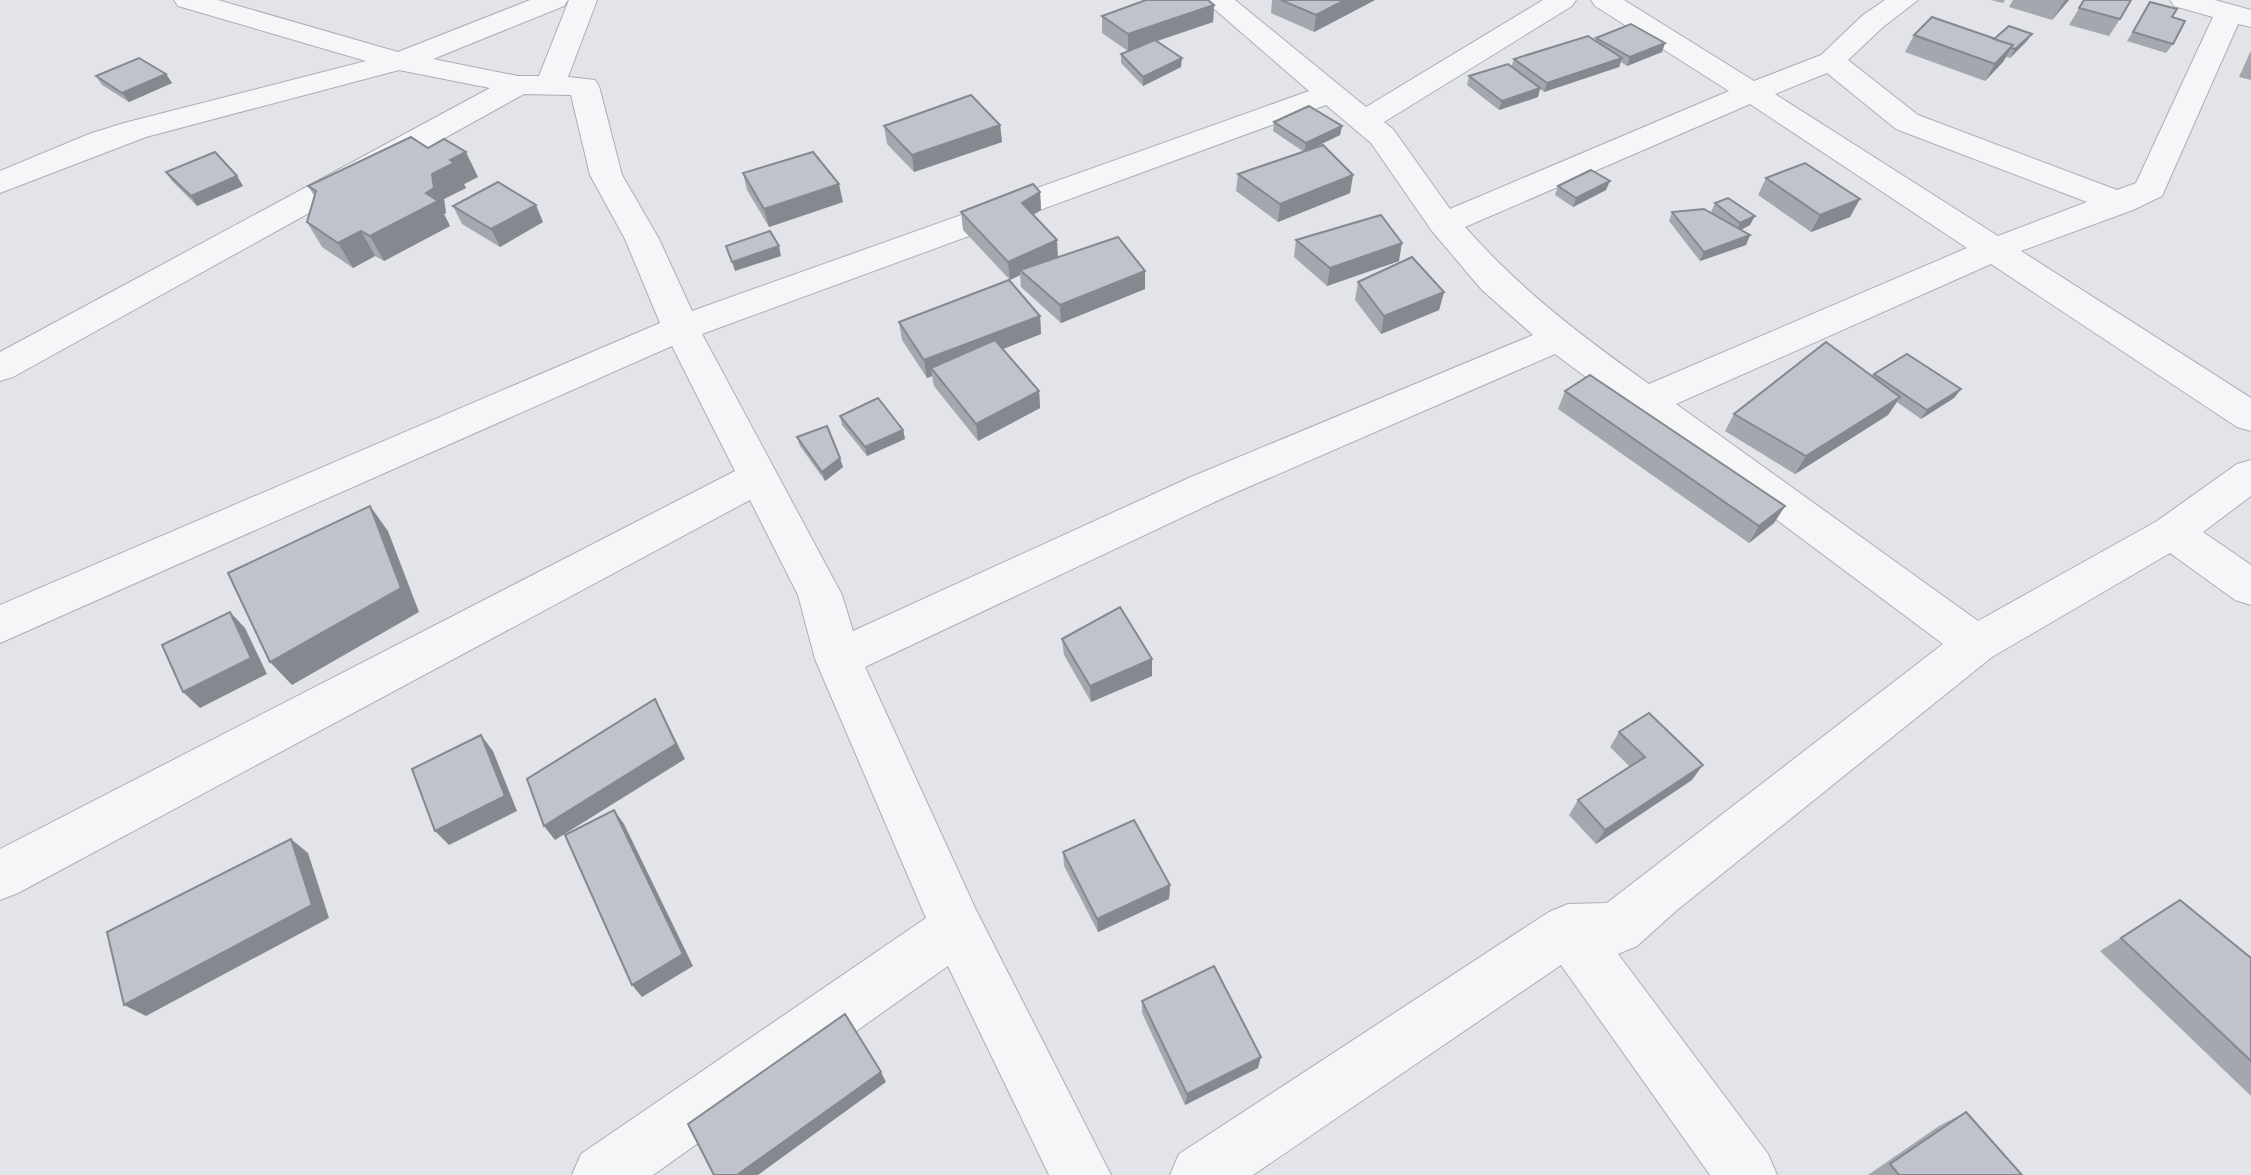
<svg xmlns="http://www.w3.org/2000/svg" width="2251" height="1175" font-family="'Exo 2',sans-serif">
	<style>
		.lines { fill: none; stroke-linecap: round; stroke-linejoin: round }
		.minor-casing { stroke: #acaeb7; stroke-width: 2 }
		.minor { fill: #f5f6f8; fill-rule: evenodd }
		.wall { fill: #a5a7af }
		.shaded-wall { fill: #86888f }
		.building { fill: #c0c2cc; stroke: #86888f; stroke-width: 2 }
	</style>
	<rect width="100%" height="100%" fill="#e3e4ea"/>
	<g class="lines">
		<g class="minor-casing">
			<path id="minor" d="M 174,0 L 218,0 L 398,52 L 530,0 L 568,0 L 564,6 L 433,59 L 518,76 L 539,76 L 569,0 L 597,0 L 568,77 L 595,80 L 599,86 L 622,175 L 659,239 L 692,311 L 1309,91 L 1204,0 L 1235,0 L 1366,107 L 1543,0 L 1576,0 L 1572,6 L 1384,122 L 1393,129 L 1450,209 L 1729,91 L 1595,6 L 1591,0 L 1624,0 L 1754,81 L 1821,55 L 1863,15 L 1885,0 L 1918,0 L 1883,27 L 1848,60 L 1918,115 L 2117,190 L 2136,183 L 2213,17 L 2174,6 L 2170,0 L 2215,0 L 2251,10 L 2251,27 L 2238,24 L 2162,196 L 2133,210 L 2021,251 L 2251,398 L 2251,431 L 2237,427 L 1991,264 L 1676,404 L 1978,621 L 2157,521 L 2237,464 L 2251,460 L 2251,496 L 2203,532 L 2251,565 L 2251,605 L 2235,600 L 2170,553 L 1992,657 L 1677,910 L 1637,946 L 1618,954 L 1768,1154 L 1777,1175 L 1710,1175 L 1561,965 L 1253,1175 L 1170,1175 L 1179,1154 L 1549,912 L 1568,904 L 1607,903 L 1943,644 L 1555,354 L 1221,499 L 865,667 L 976,910 L 1111,1175 L 1049,1175 L 948,966 L 653,1175 L 572,1175 L 581,1154 L 926,918 L 815,659 L 798,595 L 750,500 L 18,893 L 0,900 L 0,849 L 735,471 L 672,346 L 0,643 L 0,605 L 660,323 L 625,239 L 590,175 L 571,95 L 524,94 L 13,377 L 0,381 L 0,352 L 490,88 L 399,70 L 146,137 L 0,193 L 0,171 L 89,134 L 124,123 L 366,61 L 178,6 ZM 1827,73 L 1896,129 L 2087,202 L 1998,236 L 1775,94 ZM 1750,104 L 1967,248 L 1649,384 C 1580,335 1522,291 1465,227 ZM 1326,105 L 1371,143 L 1432,231 L 1482,290 L 1533,335 L 1191,477 L 853,631 L 842,595 L 702,334 Z"/>
		</g>
		<use href="#minor" class="minor"/>
	</g>
	<g class="wall">
		<polygon points="1272,0 1375,0 1314,32 1271,13"/>
		<polygon points="1991,0 2005,0 2003,3"/>
		<polygon points="2013,0 2069,0 2052,20 2009,7"/>
		<polygon points="2084,0 2120,19 2109,36 2069,25"/>
		<polygon points="2150,2 2172,17 2173,44 2166,53 2127,41"/>
		<polygon points="1214,5 1213,22 1156,41 1181,67 1143,86 1121,63 1121,54 1128,51 1102,33 1102,16"/>
		<polygon points="2032,34 2026,42 2010,58 2006,57 2003,62 1985,81 1905,52 1914,35 1994,39"/>
		<polygon points="1596,38 1662,52 1627,66 1621,62 1619,67 1544,92 1540,89 1538,97 1499,110 1467,85 1469,76 1511,67 1514,59 1595,41"/>
		<polygon points="2251,50 2251,80 2239,77"/>
		<polygon points="166,74 172,83 129,102 102,85 96,76"/>
		<polygon points="1274,122 1342,126 1340,135 1310,150 1353,175 1350,193 1278,222 1236,191 1238,174 1304,152 1273,131"/>
		<polygon points="1000,125 1002,142 914,172 887,144 884,126"/>
		<polygon points="428,148 478,177 464,184 466,188 444,199 446,213 444,214 450,226 384,261 375,256 353,268 322,247 307,222 315,197 308,186"/>
		<polygon points="166,172 237,176 243,186 197,206 172,181"/>
		<polygon points="743,173 843,202 769,227 747,190"/>
		<polygon points="1766,178 1850,217 1811,232 1758,195"/>
		<polygon points="1558,186 1606,190 1573,207 1555,195"/>
		<polygon points="1040,192 1041,210 1033,215 1058,257 1145,271 1145,289 1061,323 1021,287 1020,275 1010,280 963,230 961,212"/>
		<polygon points="1715,203 1750,225 1741,230 1750,235 1746,245 1700,261 1669,221 1672,212 1711,212"/>
		<polygon points="453,206 543,222 500,247 462,224"/>
		<polygon points="1296,240 1399,261 1327,286 1294,257"/>
		<polygon points="1358,282 1444,292 1439,310 1381,334 1355,300"/>
		<polygon points="1040,316 1041,334 1003,349 1039,391 1040,408 978,441 934,386 932,376 927,378 902,340 899,322"/>
		<polygon points="1874,374 1961,389 1954,398 1921,419 1897,402 1888,415 1795,474 1725,431 1734,414 1872,376"/>
		<polygon points="1565,391 1785,506 1774,523 1749,543 1558,409"/>
		<polygon points="840,416 903,430 905,439 867,456 842,425"/>
		<polygon points="797,437 843,467 825,481 800,446"/>
		<polygon points="1062,639 1152,659 1152,676 1091,702 1064,655"/>
		<polygon points="1619,732 1692,780 1596,844 1569,815 1578,800 1630,767 1610,747"/>
		<polygon points="1063,852 1170,885 1169,899 1098,932 1064,866"/>
		<polygon points="2180,900 2251,958 2251,1096 2100,951"/>
		<polygon points="1142,1001 1258,1068 1185,1105 1142,1013"/>
		<polygon points="1966,1112 2022,1175 1868,1175 1939,1126"/>
	</g>
	<g class="shaded-wall">
		<polygon points="1345,0 1375,0 1314,32 1316,15"/>
		<polygon points="2065,0 2069,0 2052,20 2063,3"/>
		<polygon points="1214,5 1213,22 1128,51 1128,34"/>
		<polygon points="2032,34 2026,42 2010,58 2015,49"/>
		<polygon points="1665,43 1662,52 1627,66 1630,57"/>
		<polygon points="2013,45 2003,62 1985,81 1995,64"/>
		<polygon points="1182,58 1181,67 1143,86 1143,77"/>
		<polygon points="1622,58 1619,67 1544,92 1547,83"/>
		<polygon points="166,74 172,83 129,102 122,93"/>
		<polygon points="1540,88 1538,97 1499,110 1502,101"/>
		<polygon points="1000,125 1002,142 914,172 912,155"/>
		<polygon points="1342,126 1340,135 1304,152 1306,143"/>
		<polygon points="466,152 478,177 464,184 466,188 444,199 446,213 444,214 450,226 384,261 370,236 426,193 432,174 450,160"/>
		<polygon points="1353,175 1350,193 1278,222 1280,204"/>
		<polygon points="237,176 243,186 197,206 191,196"/>
		<polygon points="1610,181 1606,190 1573,207 1576,198"/>
		<polygon points="839,184 843,202 769,227 764,209"/>
		<polygon points="1040,192 1041,210 1023,221 1022,203"/>
		<polygon points="1860,199 1850,217 1811,232 1820,215"/>
		<polygon points="536,205 543,222 500,247 491,229"/>
		<polygon points="1755,216 1750,225 1735,233 1740,223"/>
		<polygon points="361,231 375,256 353,268 338,243"/>
		<polygon points="1750,235 1746,245 1700,261 1704,252"/>
		<polygon points="1057,240 1058,258 1020,270 1020,275 1010,280 1008,262"/>
		<polygon points="1402,243 1399,261 1327,286 1330,268"/>
		<polygon points="779,246 781,256 735,271 732,262"/>
		<polygon points="1145,271 1145,289 1061,323 1060,305"/>
		<polygon points="1444,292 1439,310 1381,334 1384,316"/>
		<polygon points="1040,316 1041,334 936,375 931,368 932,376 927,378 924,360"/>
		<polygon points="1961,389 1954,398 1921,419 1927,410"/>
		<polygon points="1039,391 1040,408 978,441 976,424"/>
		<polygon points="1900,397 1888,415 1795,474 1806,456"/>
		<polygon points="903,430 905,439 867,456 865,447"/>
		<polygon points="840,458 843,467 825,481 822,472"/>
		<polygon points="370,506 388,531 419,612 292,685 270,662"/>
		<polygon points="1785,506 1774,523 1749,543 1759,526"/>
		<polygon points="230,612 245,628 267,674 200,708 183,692"/>
		<polygon points="1152,659 1152,676 1091,702 1090,686"/>
		<polygon points="655,699 685,759 555,840 544,826"/>
		<polygon points="481,735 493,751 517,811 449,845 435,831"/>
		<polygon points="1703,765 1692,780 1596,844 1605,830"/>
		<polygon points="614,810 624,824 693,966 642,997 632,985"/>
		<polygon points="291,839 308,853 329,918 146,1016 124,1005"/>
		<polygon points="1170,885 1169,899 1098,932 1097,919"/>
		<polygon points="1261,1057 1258,1068 1185,1105 1187,1094"/>
		<polygon points="881,1072 886,1082 758,1175 737,1175"/>
	</g>
	<g class="building">
		<polygon points="1146,0 1208,0 1214,5 1128,34 1102,16"/>
		<polygon points="1281,0 1345,0 1316,15"/>
		<polygon points="2084,0 2131,0 2120,19 2079,8"/>
		<polygon points="2150,2 2177,9 2172,17 2185,21 2173,44 2133,32"/>
		<polygon points="1932,17 2013,45 1995,64 1914,35"/>
		<polygon points="1631,24 1665,43 1630,57 1596,38"/>
		<polygon points="2009,26 2032,34 2015,49 2011,48 2013,45 1994,39"/>
		<polygon points="1588,36 1622,58 1547,83 1514,59"/>
		<polygon points="1155,40 1182,58 1143,77 1121,54"/>
		<polygon points="139,58 166,74 122,93 96,76"/>
		<polygon points="1508,64 1540,88 1502,101 1469,76"/>
		<polygon points="971,95 1000,125 912,155 884,126"/>
		<polygon points="1309,106 1342,126 1306,143 1274,122"/>
		<polygon points="411,137 428,148 444,139 466,152 450,160 454,163 432,174 434,188 426,193 438,201 370,236 361,231 338,243 307,222 316,191 308,186"/>
		<polygon points="1323,145 1353,175 1280,204 1238,174"/>
		<polygon points="215,152 237,176 191,196 166,172"/>
		<polygon points="813,152 839,184 764,209 743,173"/>
		<polygon points="1805,163 1860,199 1820,215 1766,178"/>
		<polygon points="1591,170 1610,181 1576,198 1558,186"/>
		<polygon points="498,182 536,205 491,229 453,206"/>
		<polygon points="1033,184 1040,192 1022,203 1057,240 1008,262 961,212"/>
		<polygon points="1728,198 1755,216 1740,223 1715,203"/>
		<polygon points="1704,209 1750,235 1704,252 1672,212"/>
		<polygon points="1381,215 1402,243 1330,268 1296,240"/>
		<polygon points="770,231 779,246 732,262 726,246"/>
		<polygon points="1118,237 1145,271 1060,305 1020,270"/>
		<polygon points="1412,257 1444,292 1384,316 1358,282"/>
		<polygon points="1009,280 1040,316 924,360 899,322"/>
		<polygon points="995,340 1039,391 976,424 931,368"/>
		<polygon points="1826,342 1900,397 1806,456 1734,414"/>
		<polygon points="1907,354 1961,389 1927,410 1874,374"/>
		<polygon points="1590,375 1785,506 1759,526 1565,391"/>
		<polygon points="878,398 903,430 865,447 840,416"/>
		<polygon points="827,426 840,458 822,472 797,437"/>
		<polygon points="370,506 401,588 270,662 228,573"/>
		<polygon points="1120,607 1152,659 1090,686 1062,639"/>
		<polygon points="230,612 251,658 183,692 162,645"/>
		<polygon points="655,699 676,744 544,826 527,779"/>
		<polygon points="1649,713 1703,765 1605,830 1578,800 1645,757 1619,732"/>
		<polygon points="481,735 505,796 435,831 412,769"/>
		<polygon points="614,810 683,954 632,985 565,835"/>
		<polygon points="1134,820 1170,885 1097,919 1063,852"/>
		<polygon points="291,839 312,905 124,1005 107,932"/>
		<polygon points="2180,900 2251,958 2251,1061 2121,938"/>
		<polygon points="1214,966 1261,1057 1187,1094 1142,1001"/>
		<polygon points="845,1014 881,1072 737,1175 714,1175 688,1124"/>
		<polygon points="1966,1112 2022,1175 1899,1175 1890,1164"/>
	</g>
</svg>
